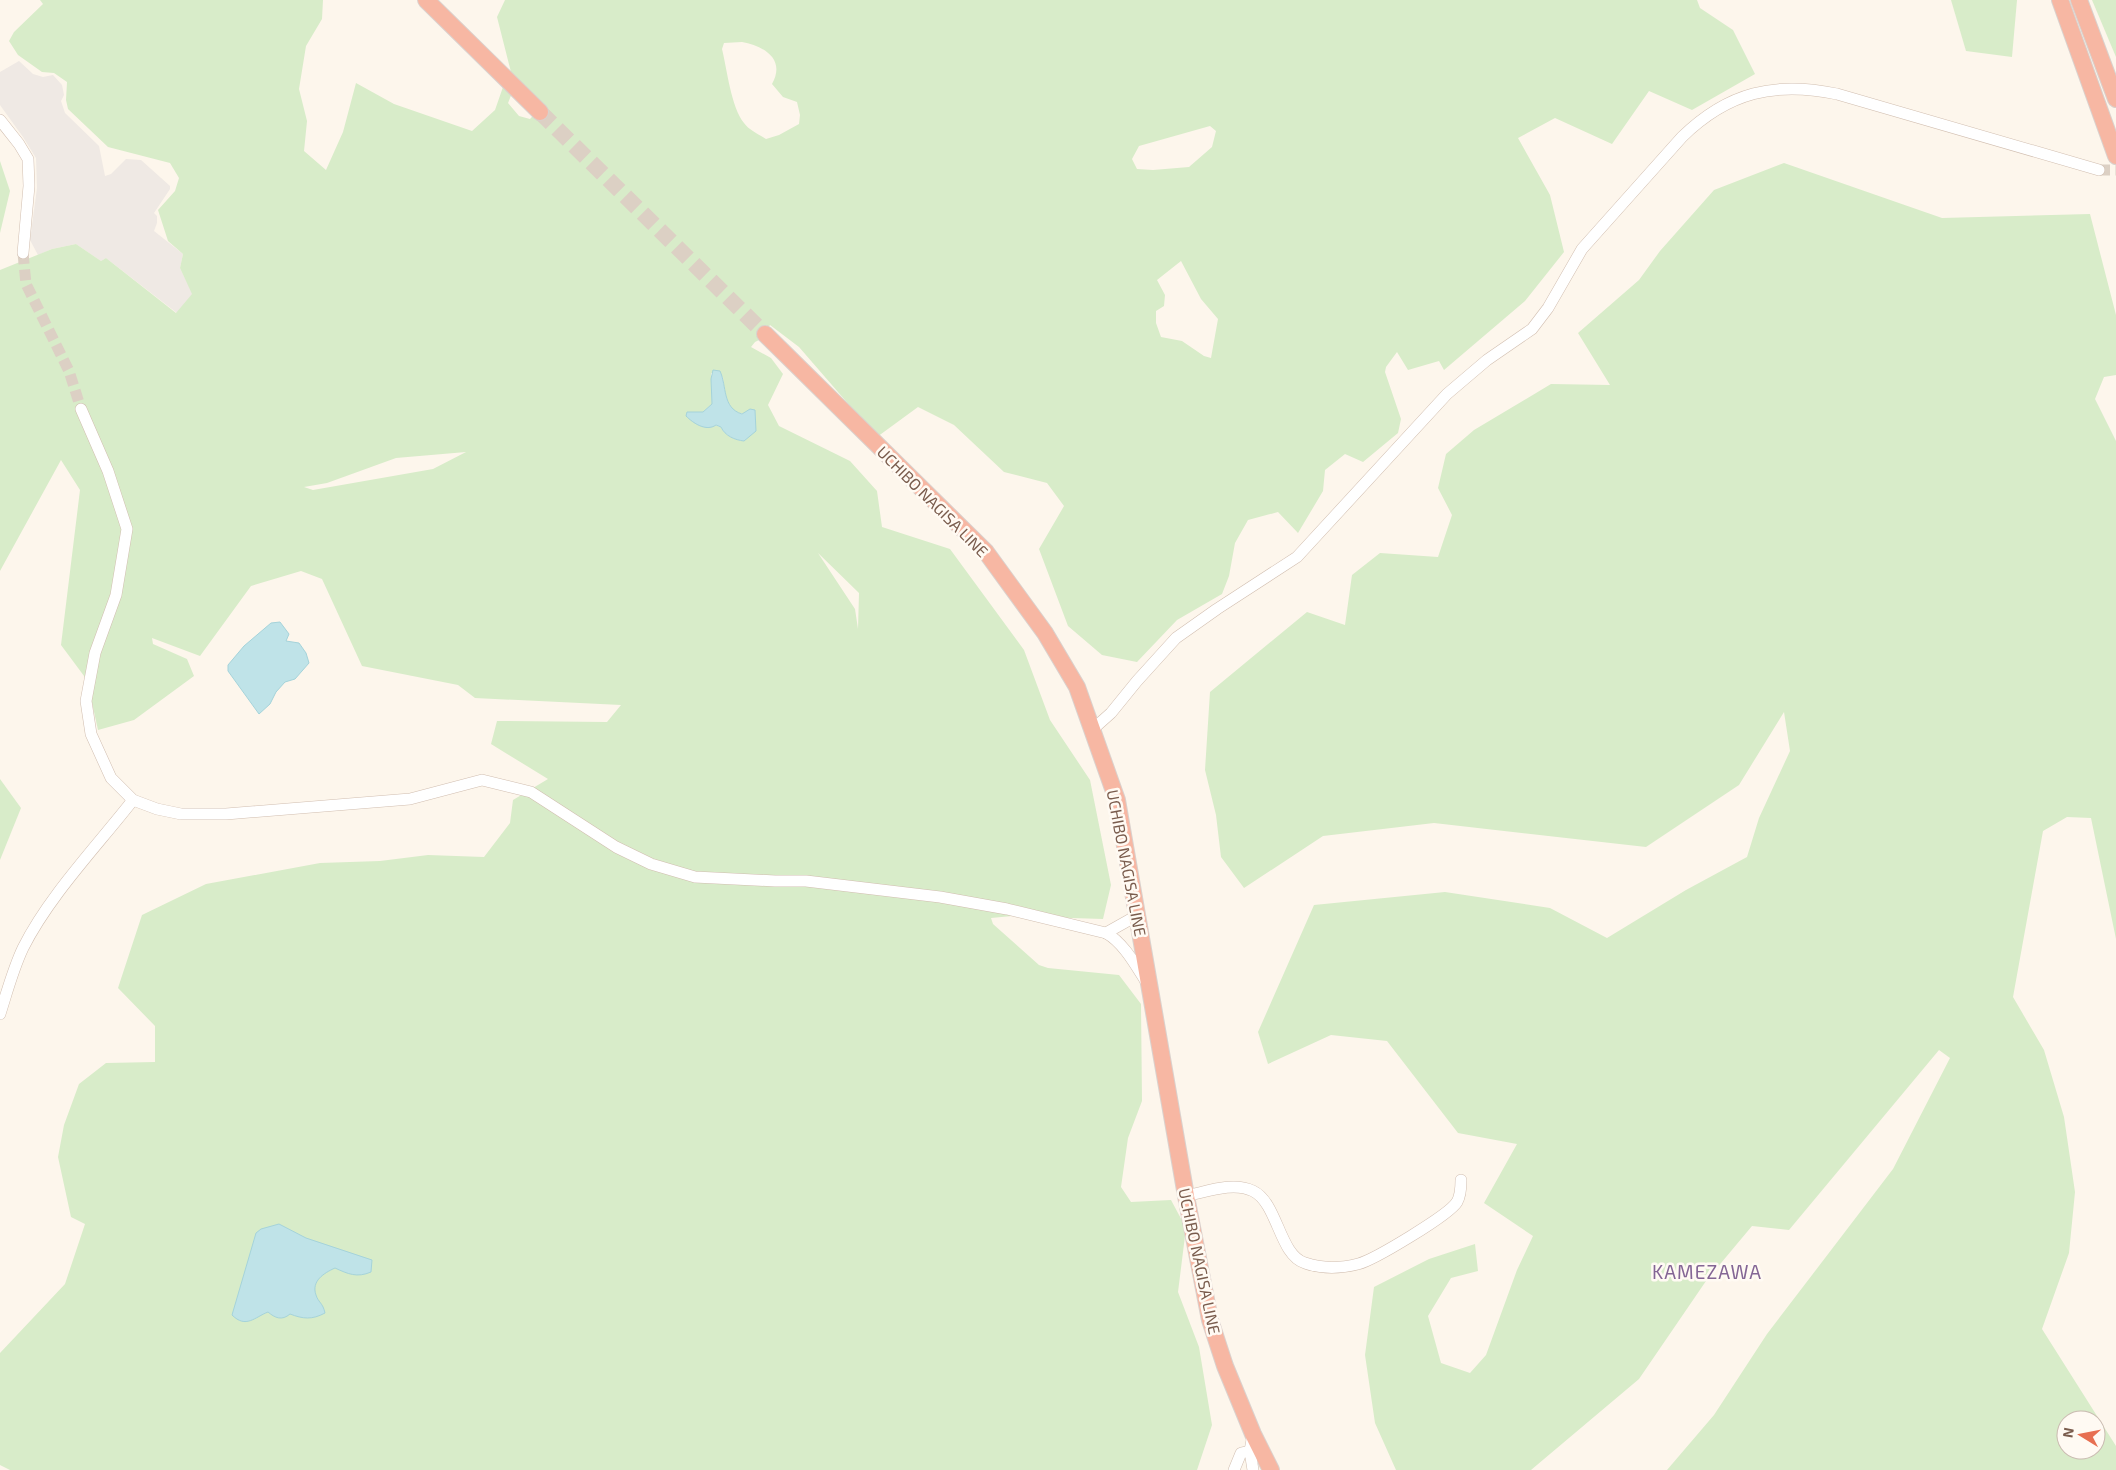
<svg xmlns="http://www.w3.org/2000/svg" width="2116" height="1470" font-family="'Exo 2',sans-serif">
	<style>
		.industrial { fill: #efe9e4 }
		.green { fill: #d8ecc9; fill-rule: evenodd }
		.water { fill: #bfe3e8; stroke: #a5d3da }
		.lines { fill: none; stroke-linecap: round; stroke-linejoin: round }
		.minor-tunnel { stroke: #dcd0c4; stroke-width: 11; stroke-dasharray: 11 5.5; stroke-linecap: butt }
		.highway-tunnel { stroke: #dcd0c4; stroke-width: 16; stroke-dasharray: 16 8; stroke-linecap: butt }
		.minor-casing { stroke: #d1beb0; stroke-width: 12 }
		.highway-casing { stroke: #dad1cd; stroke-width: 18 }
		.minor { stroke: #fff; stroke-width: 11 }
		.highway { stroke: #f7b7a3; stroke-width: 16 }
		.labels { text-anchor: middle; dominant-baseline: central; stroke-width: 5; stroke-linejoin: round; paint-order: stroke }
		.street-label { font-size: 16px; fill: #7a5c4d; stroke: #fffaf3 }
		.quarter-label { font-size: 19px; letter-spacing: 1px; fill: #846695; stroke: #fffaf3 }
	</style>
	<rect width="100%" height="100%" fill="#fdf6ec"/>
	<polygon class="industrial" points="19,61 33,74 43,77 53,75 62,85 64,95 61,101 65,113 99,146 105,176 111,174 126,159 141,160 170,186 170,189 154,213 157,216 157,223 154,231 183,254 180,268 193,294 177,313 106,258 101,261 76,244 52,249 38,255 30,240 37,188 36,158 23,137 0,105 0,72"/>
	<g class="green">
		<path d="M 40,0 L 323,0 L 322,19 L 306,46 L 299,89 L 307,121 L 304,151 L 326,170 L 343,132 L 356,83 L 394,104 L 472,131 L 495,110 L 503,87 L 512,93 L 508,103 L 519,116 L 530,119 L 540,108 L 512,76 L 497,17 L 505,0 L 1697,0 L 1700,8 L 1733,30 L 1755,74 L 1692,110 L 1649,91 L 1612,144 L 1555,118 L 1518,138 L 1550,195 L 1564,252 L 1525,301 L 1444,370 L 1439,361 L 1408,370 L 1397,352 L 1386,367 L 1385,372 L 1401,419 L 1398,433 L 1363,462 L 1345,454 L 1325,470 L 1323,491 L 1298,533 L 1278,512 L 1248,520 L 1235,543 L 1229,576 L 1222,594 L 1177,620 L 1137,662 L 1102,655 L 1068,626 L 1039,549 L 1064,506 L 1047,483 L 1004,472 L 954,425 L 918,407 L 877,437 L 799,347 L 770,325 L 761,339 L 755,342 L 751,347 L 771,358 L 783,374 L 768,405 L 779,426 L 850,461 L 877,491 L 882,527 L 950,549 L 1024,650 L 1050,720 L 1090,780 L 1111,885 L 1103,919 L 1012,916 L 991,918 L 993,924 L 1039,965 L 1048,968 L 1119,975 L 1141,1004 L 1142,1101 L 1128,1138 L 1121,1187 L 1131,1202 L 1171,1200 L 1186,1228 L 1178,1292 L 1199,1347 L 1212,1425 L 1197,1470 L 10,1470 L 0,1465 L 0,1353 L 65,1284 L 85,1224 L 71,1217 L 58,1157 L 64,1125 L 79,1084 L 106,1063 L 155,1062 L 155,1026 L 118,988 L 142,915 L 206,884 L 320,863 L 380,861 L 428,855 L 484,857 L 510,823 L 513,800 L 548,779 L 491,744 L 497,721 L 607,722 L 621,705 L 475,698 L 458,685 L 362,666 L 322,579 L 301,571 L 251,586 L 200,656 L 152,638 L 153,644 L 187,659 L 194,676 L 134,720 L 98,730 L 87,680 L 61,645 L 80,490 L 61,460 L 0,571 L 0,270 L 52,249 L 76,244 L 101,261 L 106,258 L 176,313 L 192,294 L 180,268 L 183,254 L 168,241 L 158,210 L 175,191 L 179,178 L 170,163 L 108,147 L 68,109 L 66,100 L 67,82 L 54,73 L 42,72 L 18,55 L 9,41 L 14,32 L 43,4 ZM 742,42 C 764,46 786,59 772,84 L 783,97 L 797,102 L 800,115 L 799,124 L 779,135 L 766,139 C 758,134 749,130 744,123 C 731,107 727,69 722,49 L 724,43 ZM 1210,126 L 1216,131 L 1212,147 L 1189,167 L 1153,170 L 1137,169 L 1132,159 L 1139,146 ZM 1181,261 L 1201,299 L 1218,319 L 1211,358 L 1204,356 L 1182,341 L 1161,337 L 1156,323 L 1156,311 L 1164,306 L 1165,295 L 1157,280 ZM 711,373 L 723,377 C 724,390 728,420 747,412 L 744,441 C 735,440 725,436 721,427 L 688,418 L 688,412 L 703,412 L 712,404 ZM 466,452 L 433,469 L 313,490 L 304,487 L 327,483 L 396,458 ZM 818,553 L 859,593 L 858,629 L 855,609 Z"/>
		<polygon points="1951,0 2017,0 2012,57 1966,51"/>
		<polygon points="2092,0 2116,0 2116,57"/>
		<polygon points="0,161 10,191 0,233"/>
		<path d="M 1784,163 L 1942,218 L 2090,214 L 2116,315 L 2116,375 L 2104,377 L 2095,399 L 2116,441 L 2116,939 L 2091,818 L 2067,817 L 2043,831 L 2013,997 L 2044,1050 L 2064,1117 L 2075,1192 L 2069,1253 L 2042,1329 L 2116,1446 L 2116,1470 L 1667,1470 L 1714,1415 L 1767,1334 L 1893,1169 L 1950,1058 L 1939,1050 L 1789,1230 L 1752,1226 L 1706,1281 L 1639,1379 L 1531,1470 L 1396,1470 L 1375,1423 L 1365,1355 L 1374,1287 L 1429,1259 L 1475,1244 L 1478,1271 L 1451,1278 L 1428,1316 L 1441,1363 L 1470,1373 L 1486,1355 L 1517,1270 L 1533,1236 L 1484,1203 L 1517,1144 L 1458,1133 L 1387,1041 L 1331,1035 L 1268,1064 L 1258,1032 L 1314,905 L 1445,892 L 1550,908 L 1607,938 L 1686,890 L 1747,857 L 1759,818 L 1790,751 L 1784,712 L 1739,785 L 1646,847 L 1434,823 L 1323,836 L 1244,888 L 1221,857 L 1216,815 L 1205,770 L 1210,692 L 1307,612 L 1345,625 L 1352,575 L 1380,553 L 1438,557 L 1452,515 L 1438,488 L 1446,454 L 1474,430 L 1551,384 L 1610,385 L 1578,333 L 1639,280 L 1660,251 L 1714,190 ZM 2066,1420 L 2096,1420 L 2096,1450 L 2066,1450 Z"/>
		<polygon points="0,779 21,808 0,860"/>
	</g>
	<g class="water">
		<path d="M 713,370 L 720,371 C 727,386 722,408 742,414 L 750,409 L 755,410 L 756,431 L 744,441 C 735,440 725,436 721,427 L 716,425 C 706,432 693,423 686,416 L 687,412 L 703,412 L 712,404 L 711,379 Z"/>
		<polygon points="280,622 289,634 286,641 299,643 306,653 309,663 295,679 285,682 276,692 270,704 259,714 228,671 228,665 244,646 271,623"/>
		<path d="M 279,1224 L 306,1238 L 372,1260 L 371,1272 C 357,1278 348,1274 335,1268 C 324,1273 311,1281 316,1295 C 318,1302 323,1303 325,1313 C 312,1320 303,1319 290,1314 C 282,1321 275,1318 268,1312 C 255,1317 246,1329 232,1315 L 256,1233 L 261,1229 Z"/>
	</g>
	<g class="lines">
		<g class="minor-tunnel">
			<polyline points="2099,170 2116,170"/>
			<polyline points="23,253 26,284 69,371 81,409"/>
		</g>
		<polyline class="highway-tunnel" points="540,112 765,334"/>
		<g class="minor-casing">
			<g id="minor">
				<polyline points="0,120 19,144 28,159 29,186 23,253"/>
				<polyline points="81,409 108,471 127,529 116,595 95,653 86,701 91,734 111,778 133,800 157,809 181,814 226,814 410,799 482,780 531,792 616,847 651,864 695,877 775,881 806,881 940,897 1007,909 1106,933 1138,915"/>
				<path d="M 1092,730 L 1111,713 L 1137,681 L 1176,638 L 1217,609 L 1297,557 L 1447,394 L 1487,360 L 1532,329 L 1548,308 L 1582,249 L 1682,137 C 1728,92 1775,81 1837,94 L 2099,170"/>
				<path d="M 1106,933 C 1124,943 1136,966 1147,983"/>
				<path d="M 0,1014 C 7,992 13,969 23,948 C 49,896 97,846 133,800"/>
				<path d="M 1186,1196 C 1206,1192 1233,1181 1253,1191 C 1278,1203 1279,1255 1305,1263 C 1322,1269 1342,1268 1358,1264 C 1374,1260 1449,1215 1457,1202 C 1461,1195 1461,1187 1461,1180"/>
				<polyline points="1234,1470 1241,1453 1250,1451"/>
				<polyline points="1253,1470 1250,1451 1253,1434"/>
			</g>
		</g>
		<g class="highway-casing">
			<g id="highway">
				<polyline points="426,0 540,112"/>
				<polyline points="2060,0 2116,156"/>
				<polyline points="2079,0 2116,99"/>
				<polyline points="765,334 986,552 1045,633 1077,687 1117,800 1186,1196 1210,1320 1225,1366 1253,1434 1271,1470"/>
			</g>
		</g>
		<use href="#minor" class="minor"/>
		<use href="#highway" class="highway"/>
	</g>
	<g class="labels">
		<g class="street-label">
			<text transform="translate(933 501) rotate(45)">UCHIBO NAGISA LINE</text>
			<text transform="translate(1127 863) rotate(79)">UCHIBO NAGISA LINE</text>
			<text transform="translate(1200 1261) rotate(78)">UCHIBO NAGISA LINE</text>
		</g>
		<g class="quarter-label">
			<text x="1707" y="1271">KAMEZAWA</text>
		</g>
	</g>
	<g transform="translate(2081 1435) rotate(280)"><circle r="24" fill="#fffaf3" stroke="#cabbb1"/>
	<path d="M0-4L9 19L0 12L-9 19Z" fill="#e76f51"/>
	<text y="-8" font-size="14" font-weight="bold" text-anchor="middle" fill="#7a5c4d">N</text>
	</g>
</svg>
